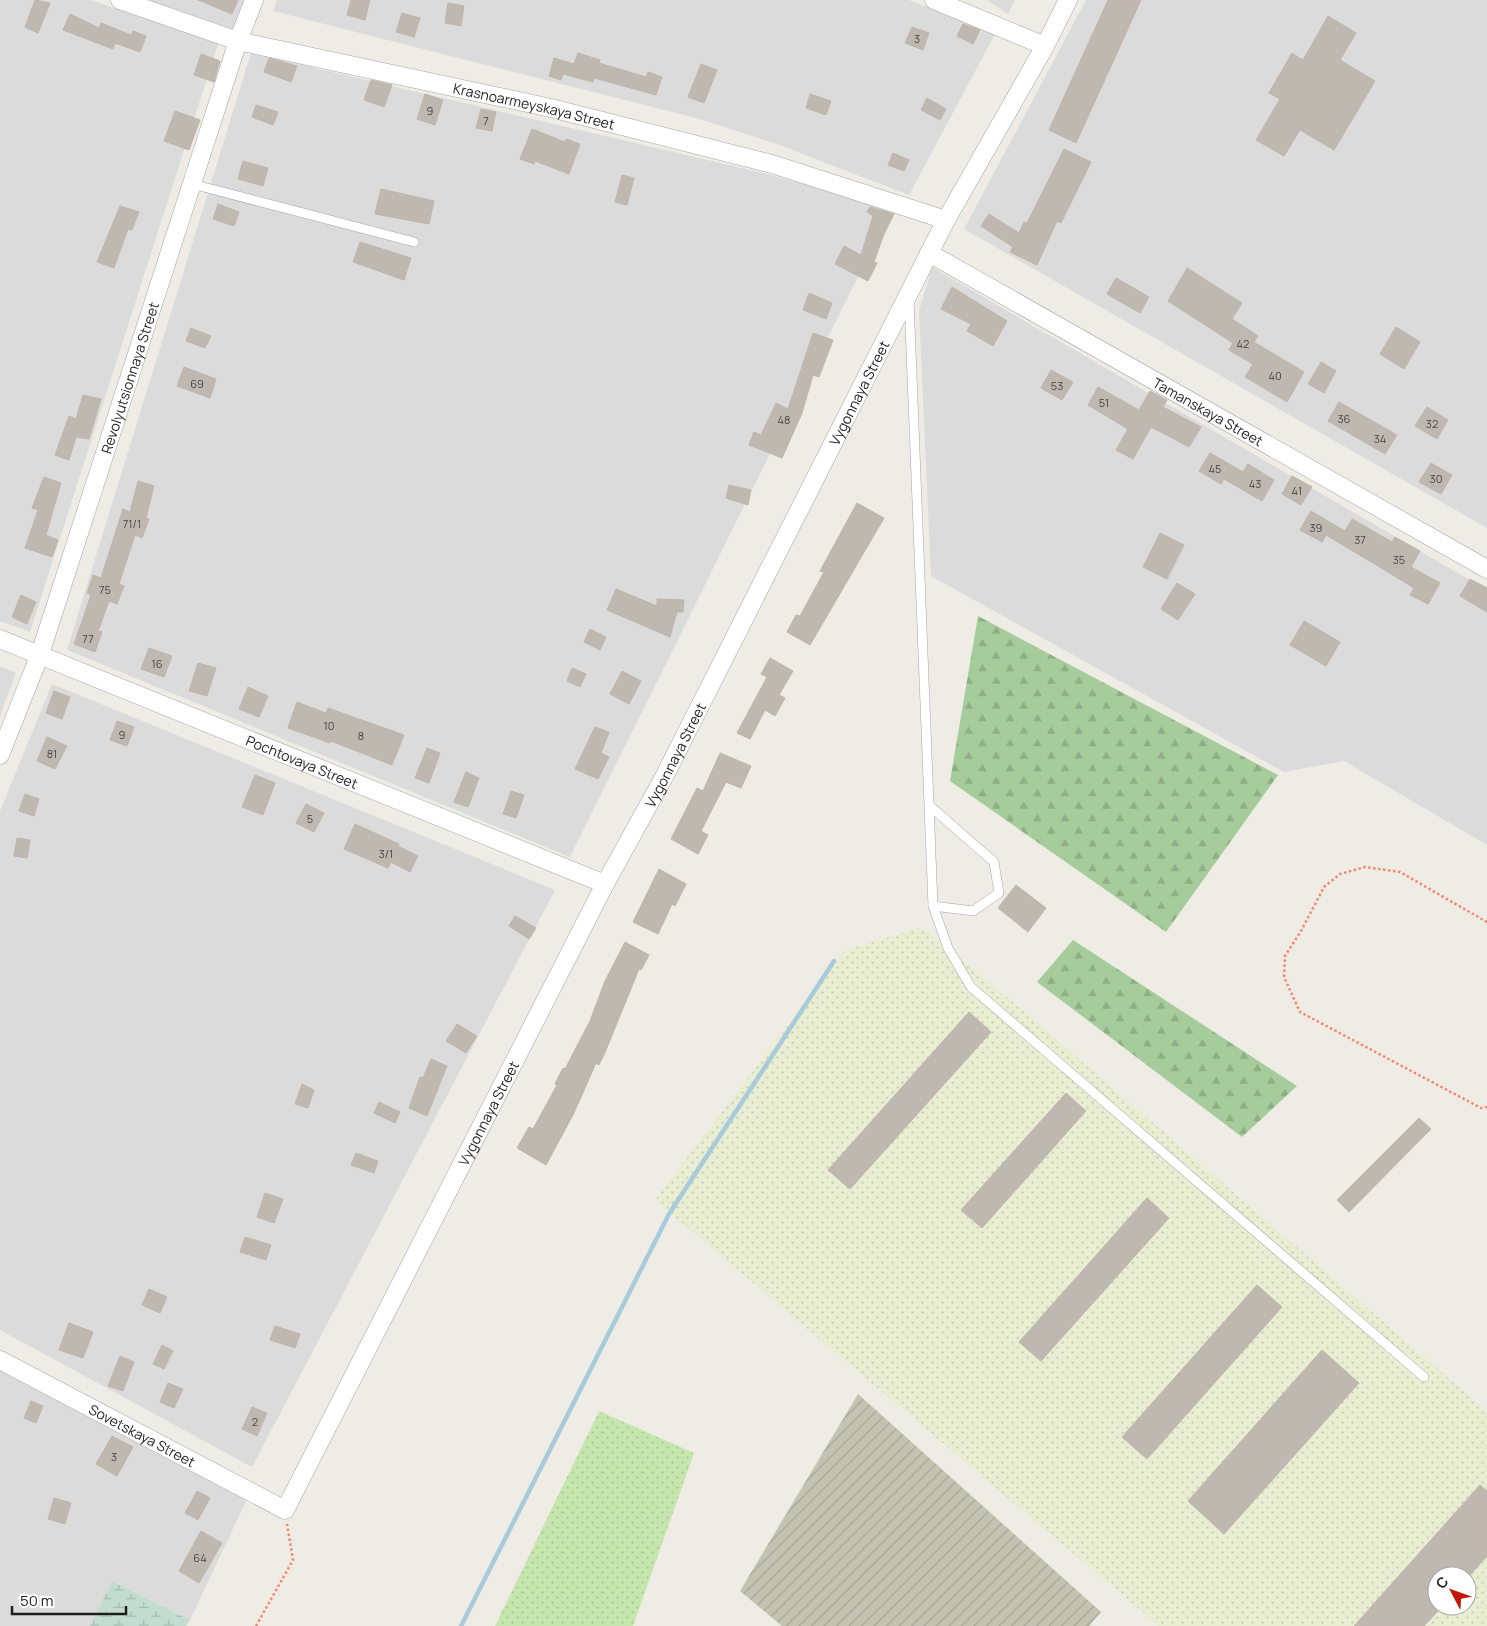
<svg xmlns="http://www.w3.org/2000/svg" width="1487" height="1626" font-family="Manrope,sans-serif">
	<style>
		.residential { fill: #dcdbdb }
		.construction { fill: url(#construction-furrows) }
		.farmland { fill: url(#farmland-dots); fill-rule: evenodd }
		.grass { fill: url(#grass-dots) }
		.forest { fill: url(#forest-firs) }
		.wetland { fill: url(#wetland-marsh) }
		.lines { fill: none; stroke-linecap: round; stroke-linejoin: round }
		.stream { stroke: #a7cbdb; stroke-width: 4.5 }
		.building { fill: #bfb8b1; stroke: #c0b4a8 }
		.lane-casing { stroke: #a5a5a5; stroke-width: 10 }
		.street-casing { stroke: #a5a5a5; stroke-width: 19 }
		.path { stroke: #f48771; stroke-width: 2.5; stroke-dasharray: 2.5 2.5; stroke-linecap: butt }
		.lane { stroke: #fff; stroke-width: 9 }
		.street { stroke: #fff; stroke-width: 18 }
		.labels { text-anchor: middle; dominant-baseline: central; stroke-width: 4; stroke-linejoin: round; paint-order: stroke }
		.number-label { font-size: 11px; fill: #464443 }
		.street-label { font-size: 14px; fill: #1e1e1e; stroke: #fff }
	</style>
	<defs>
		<pattern id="construction-furrows" width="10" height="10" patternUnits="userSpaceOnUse" patternTransform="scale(1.25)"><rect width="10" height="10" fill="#c2c3b1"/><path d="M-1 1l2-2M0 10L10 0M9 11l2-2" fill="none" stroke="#a6a798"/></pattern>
		<pattern id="farmland-dots" width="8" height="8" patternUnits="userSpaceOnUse" patternTransform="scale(1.25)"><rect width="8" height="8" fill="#e9edd1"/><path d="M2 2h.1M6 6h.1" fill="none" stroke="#c7cbb3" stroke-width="1.8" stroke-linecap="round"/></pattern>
		<pattern id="grass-dots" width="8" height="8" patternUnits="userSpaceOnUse" patternTransform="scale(1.25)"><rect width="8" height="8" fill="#c5e7ad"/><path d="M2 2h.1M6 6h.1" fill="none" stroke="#a9c694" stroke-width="1.8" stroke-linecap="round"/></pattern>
		<pattern id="forest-firs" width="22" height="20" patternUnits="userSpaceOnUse" patternTransform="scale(1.25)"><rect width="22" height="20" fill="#a6cc9b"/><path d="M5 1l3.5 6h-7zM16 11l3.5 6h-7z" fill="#8eaf85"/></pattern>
		<pattern id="wetland-marsh" width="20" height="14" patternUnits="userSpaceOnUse" patternTransform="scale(1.25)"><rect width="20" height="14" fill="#c2dcd2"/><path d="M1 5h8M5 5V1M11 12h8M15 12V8" fill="none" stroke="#a6bcb4"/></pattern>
	</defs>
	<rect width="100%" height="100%" fill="#efece5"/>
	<g class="residential">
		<polygon points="0,0 91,0 218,44 30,632 0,621"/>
		<polygon points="149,0 244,0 233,29"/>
		<polygon points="277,0 909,0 995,34 909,195 777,144 696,118 273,11"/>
		<polygon points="987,0 1015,0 1008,14"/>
		<polygon points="1086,0 1487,0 1487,528 964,229"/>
		<polygon points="251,53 767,174 892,208 570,857 67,650"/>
		<polygon points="932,267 1487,590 1487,845 1344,761 1284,772 931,576 919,311"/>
		<polygon points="0,666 16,673 0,716"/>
		<polygon points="52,684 555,890 252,1467 0,1330 0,811"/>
		<polygon points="0,1370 247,1499 190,1620 112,1581 90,1626 0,1626"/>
	</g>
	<polygon class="construction" points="858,1394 1101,1612 1089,1626 782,1626 740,1591"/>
	<path class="farmland" d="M 922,927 L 1020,1008 L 1487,1411 L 1487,1626 L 1159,1626 L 655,1200 L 845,950 ZM 1437,1576 L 1467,1576 L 1467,1606 L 1437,1606 Z"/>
	<polygon class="grass" points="599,1411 694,1453 633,1626 495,1626"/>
	<g class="forest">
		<polygon points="978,616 1278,775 1166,932 950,781"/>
		<polygon points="1073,940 1297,1086 1242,1137 1037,982"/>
	</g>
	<polygon class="wetland" points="112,1581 190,1620 186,1626 90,1626"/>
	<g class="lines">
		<polyline class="stream" points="461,1626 669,1214 834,961"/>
	</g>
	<g class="building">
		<polygon points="35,0 50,3 38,33 25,27"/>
		<polygon points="198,0 238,0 232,14"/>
		<polygon points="351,0 370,0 365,20 347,15"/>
		<polygon points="1108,0 1141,0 1076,143 1049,130"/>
		<polygon points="448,3 464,6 461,26 445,23"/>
		<polygon points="402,13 420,18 414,37 396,32"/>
		<polygon points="70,14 99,28 101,23 131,35 133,31 146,36 140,52 115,43 113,49 63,30"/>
		<polygon points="1328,16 1356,33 1340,60 1375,81 1334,150 1300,130 1284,156 1256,140 1280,99 1269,93 1292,53 1303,60"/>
		<polygon points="963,24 980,30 973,44 957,36"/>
		<polygon points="912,27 929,33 923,50 905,43"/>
		<polygon points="578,53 600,60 599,63 646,77 648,72 662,77 656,95 594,78 593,82 563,74 561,80 549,76 554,58 574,64"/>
		<polygon points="201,54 220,61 214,82 194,75"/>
		<polygon points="269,58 297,66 291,82 264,72"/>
		<polygon points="701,64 717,70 704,103 688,97"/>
		<polygon points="371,80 392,85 384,107 364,100"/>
		<polygon points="425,94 443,100 435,125 417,119"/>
		<polygon points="810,94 831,101 826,115 806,108"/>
		<polygon points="927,98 946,109 940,120 921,110"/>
		<polygon points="256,105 278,112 273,125 252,117"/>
		<polygon points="481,109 496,112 492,131 476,128"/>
		<polygon points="175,111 200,120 189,150 164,141"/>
		<polygon points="532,129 565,142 566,139 580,144 569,174 535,161 534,164 520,159"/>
		<polygon points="1064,149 1091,162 1061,223 1057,221 1037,265 1010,252 1013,247 981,226 989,214 1019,233 1024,222 1027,223"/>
		<polygon points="893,153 909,160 904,171 888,165"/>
		<polygon points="243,161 268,168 263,186 238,179"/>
		<polygon points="622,175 634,178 627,205 615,202"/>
		<polygon points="381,189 434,201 429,224 375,214"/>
		<polygon points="218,204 239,212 234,226 213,219"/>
		<polygon points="120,206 139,212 132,230 128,229 114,268 97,262"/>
		<polygon points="870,207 894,214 884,234 874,262 877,263 868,281 835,264 844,246 861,255 873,216 867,212"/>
		<polygon points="360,242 411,258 404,280 353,262"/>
		<polygon points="1187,268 1242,303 1232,319 1258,336 1254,342 1304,372 1287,402 1245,377 1253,364 1229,350 1233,343 1168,301"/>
		<polygon points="1116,278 1149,297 1140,313 1107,294"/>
		<polygon points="952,287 1007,321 993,346 967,331 971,324 941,309"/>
		<polygon points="809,293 832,303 826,319 803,310"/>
		<polygon points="1396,327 1420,342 1404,369 1380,354"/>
		<polygon points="191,328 211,336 205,348 186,341"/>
		<polygon points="813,333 833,340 819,377 813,375 802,413 782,458 749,445 754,432 761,435 776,403 788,409"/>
		<polygon points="1321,362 1336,371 1324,393 1308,384"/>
		<polygon points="184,367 216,379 210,398 177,386"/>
		<polygon points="1051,370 1073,382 1062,400 1041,388"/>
		<polygon points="1098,387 1139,410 1150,391 1167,400 1163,407 1201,427 1189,447 1151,427 1133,459 1116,450 1128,429 1088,405"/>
		<polygon points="83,395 101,399 89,439 76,437 69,460 55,455 69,416 76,419"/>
		<polygon points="1339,402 1397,435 1385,454 1328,421"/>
		<polygon points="1427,407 1448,420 1437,439 1415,426"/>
		<polygon points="1210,453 1243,472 1248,464 1274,480 1262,501 1224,479 1221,484 1199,471"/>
		<polygon points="1431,463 1452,475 1441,494 1419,482"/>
		<polygon points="1292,476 1312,487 1301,505 1282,494"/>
		<polygon points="44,477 61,483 46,535 58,540 52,557 25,548 38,510 32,508"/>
		<polygon points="138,481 154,486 146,518 149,519 142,538 135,535 119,584 124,586 117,604 109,601 98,631 102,632 95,652 74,644 91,595 87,593 93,575 101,578 123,509 130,512"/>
		<polygon points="729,485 751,490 748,505 726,498"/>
		<polygon points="857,503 884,518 810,645 787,632 796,615 800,616 824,572 820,571"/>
		<polygon points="1311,511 1345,531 1352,519 1392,542 1395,537 1420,551 1411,567 1440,583 1428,604 1410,595 1414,588 1378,566 1326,535 1322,542 1300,530"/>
		<polygon points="1160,533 1184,545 1167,579 1143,567"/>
		<polygon points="1470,579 1487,588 1487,612 1460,596"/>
		<polygon points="1177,583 1195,594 1178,620 1161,609"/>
		<polygon points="616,589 657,606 657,599 684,600 683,612 677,612 670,637 607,610"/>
		<polygon points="21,595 36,602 27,624 12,617"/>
		<polygon points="1304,621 1340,642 1326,666 1290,645"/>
		<polygon points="590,629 606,637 600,650 584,642"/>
		<polygon points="149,648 172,656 164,677 141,669"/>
		<polygon points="770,658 793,671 779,695 785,698 775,716 765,710 750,739 737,733 767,677 761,674"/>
		<polygon points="198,663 216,668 207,696 189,691"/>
		<polygon points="572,668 586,674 580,687 567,681"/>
		<polygon points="622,671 641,681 629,704 610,694"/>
		<polygon points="248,687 268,696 259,717 239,709"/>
		<polygon points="54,691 70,697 62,719 46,713"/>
		<polygon points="297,702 326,713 328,708 404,735 392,765 331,741 330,743 288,728"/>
		<polygon points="117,721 134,727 127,746 110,740"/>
		<polygon points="595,727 609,732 601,753 609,757 598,779 575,769"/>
		<polygon points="47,737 67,746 55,769 37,761"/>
		<polygon points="427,748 440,753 429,783 415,778"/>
		<polygon points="720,753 751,766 741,788 726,782 701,831 708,835 698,854 671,839 697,788 703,791"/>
		<polygon points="466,772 479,778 468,807 454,802"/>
		<polygon points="255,775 275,783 263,815 242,807"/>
		<polygon points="511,791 524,795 516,818 503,814"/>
		<polygon points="25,794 39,799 34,816 19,811"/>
		<polygon points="306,804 324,813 314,832 296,823"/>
		<polygon points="355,824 399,844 398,846 418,856 410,872 391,862 388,868 344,849"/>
		<polygon points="17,838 30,840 27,858 14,856"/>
		<polygon points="659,869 686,884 675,906 672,904 658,934 633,922"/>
		<polygon points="1016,885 1046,908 1028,932 998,908"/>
		<polygon points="515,916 536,928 529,939 509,926"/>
		<polygon points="625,942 649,955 641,970 639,969 606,1050 599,1065 596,1063 574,1113 546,1165 517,1148 529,1127 533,1129 557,1085 555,1084 563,1068 565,1069 590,1021 605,981"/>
		<polygon points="969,1012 991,1032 850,1189 828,1170"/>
		<polygon points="457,1024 477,1036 466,1053 446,1041"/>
		<polygon points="431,1059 447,1066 427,1116 409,1108 420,1077 423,1078"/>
		<polygon points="302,1084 314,1090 308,1108 295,1104"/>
		<polygon points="1066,1093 1086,1111 982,1228 961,1210"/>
		<polygon points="379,1102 400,1112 395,1123 374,1113"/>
		<polygon points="1419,1118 1431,1129 1349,1212 1337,1200"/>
		<polygon points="356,1153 378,1161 374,1173 351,1165"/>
		<polygon points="265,1193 283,1199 274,1223 257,1217"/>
		<polygon points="1147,1198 1169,1218 1041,1361 1019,1342"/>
		<polygon points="245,1237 271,1245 266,1260 240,1252"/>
		<polygon points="1257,1285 1282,1307 1147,1459 1122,1437"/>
		<polygon points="149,1289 167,1297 160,1313 142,1305"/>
		<polygon points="69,1323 93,1332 83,1358 59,1350"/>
		<polygon points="275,1326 300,1334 295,1348 270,1340"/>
		<polygon points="162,1345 173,1351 164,1369 153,1364"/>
		<polygon points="1322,1350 1359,1383 1224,1534 1188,1501"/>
		<polygon points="120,1356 134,1362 123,1391 108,1386"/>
		<polygon points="168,1383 183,1389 174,1408 160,1402"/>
		<polygon points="31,1401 43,1406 36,1423 24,1418"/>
		<polygon points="252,1407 267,1413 257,1436 242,1429"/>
		<polygon points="112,1436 133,1447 117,1476 96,1464"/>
		<polygon points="1480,1485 1487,1491 1487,1556 1469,1576 1437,1576 1437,1612 1424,1626 1354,1626"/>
		<polygon points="197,1491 210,1498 198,1520 185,1513"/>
		<polygon points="54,1498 71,1503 65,1524 48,1519"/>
		<polygon points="201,1531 222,1543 199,1583 179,1571"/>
	</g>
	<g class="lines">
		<g class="lane-casing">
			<g id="lane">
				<polyline points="192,184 414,242"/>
				<polyline points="909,299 933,906 948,948 971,987 1424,1377"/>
				<polyline points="931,807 994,862 999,893 973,911 933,906"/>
			</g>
		</g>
		<g class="street-casing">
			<g id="street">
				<path id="s1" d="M 120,0 L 238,41 L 551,108 L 772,164 L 946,220"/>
				<polyline points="934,0 1045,46"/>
				<path id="s2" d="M 929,253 L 1487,569"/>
				<path id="s3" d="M 0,639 L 605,884"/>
				<path id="s4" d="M 0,755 L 40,654 L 238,41 L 254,0"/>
				<path id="s5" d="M 0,1360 L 285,1510 L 605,884 L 664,777 L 946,220 L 1045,46 L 1068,0"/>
			</g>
		</g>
		<g class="path">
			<polyline points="1487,922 1400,872 1365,867 1340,874 1324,887 1301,931 1285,956 1284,977 1300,1012 1481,1108 1487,1107"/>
			<polyline points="256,1626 293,1560 287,1524"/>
		</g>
		<use href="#lane" class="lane"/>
		<use href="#street" class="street"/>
	</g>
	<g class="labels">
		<g class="number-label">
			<text x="917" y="38">3</text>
			<text x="430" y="110">9</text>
			<text x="486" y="120">7</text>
			<text x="1243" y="343">42</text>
			<text x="1275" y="375">40</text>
			<text x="197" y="383">69</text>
			<text x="1057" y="385">53</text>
			<text x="1104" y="402">51</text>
			<text x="1344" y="418">36</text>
			<text x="784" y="419">48</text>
			<text x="1432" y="423">32</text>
			<text x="1380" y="438">34</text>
			<text x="1215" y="468">45</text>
			<text x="1436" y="478">30</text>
			<text x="1255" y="483">43</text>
			<text x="1297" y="490">41</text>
			<text x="132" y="523">71/1</text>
			<text x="1316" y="527">39</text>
			<text x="1360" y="539">37</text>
			<text x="1399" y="559">35</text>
			<text x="105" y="589">75</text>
			<text x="88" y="638">77</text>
			<text x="157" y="663">16</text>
			<text x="329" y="725">10</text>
			<text x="122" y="734">9</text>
			<text x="361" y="735">8</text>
			<text x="52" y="753">81</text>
			<text x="310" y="818">5</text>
			<text x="386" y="853">3/1</text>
			<text x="255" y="1421">2</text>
			<text x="114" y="1456">3</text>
			<text x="200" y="1557">64</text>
		</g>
		<g class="street-label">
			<text stroke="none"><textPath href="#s1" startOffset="428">Krasnoarmeyskaya Street</textPath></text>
			<text stroke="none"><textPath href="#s4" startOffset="399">Revolyutsionnaya Street</textPath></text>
			<text stroke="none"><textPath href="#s5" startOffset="1578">Vygonnaya Street</textPath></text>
			<text stroke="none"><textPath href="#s2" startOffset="321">Tamanskaya Street</textPath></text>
			<text stroke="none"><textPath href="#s5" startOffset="1172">Vygonnaya Street</textPath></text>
			<text stroke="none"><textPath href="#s3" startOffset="326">Pochtovaya Street</textPath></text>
			<text stroke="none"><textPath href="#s5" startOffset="768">Vygonnaya Street</textPath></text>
			<text stroke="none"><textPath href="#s5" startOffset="161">Sovetskaya Street</textPath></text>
		</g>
	</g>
	<g transform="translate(1452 1591) rotate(311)"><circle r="24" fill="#ffffff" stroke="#a5a5a5"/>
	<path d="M0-4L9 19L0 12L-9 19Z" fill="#c41509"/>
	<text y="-8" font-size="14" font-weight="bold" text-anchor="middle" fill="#1e1e1e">С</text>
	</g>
	<path d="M12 1606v8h114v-8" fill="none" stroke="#1e1e1e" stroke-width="2.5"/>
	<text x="20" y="1606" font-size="15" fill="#1e1e1e" stroke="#ffffff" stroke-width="4" paint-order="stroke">50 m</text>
</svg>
